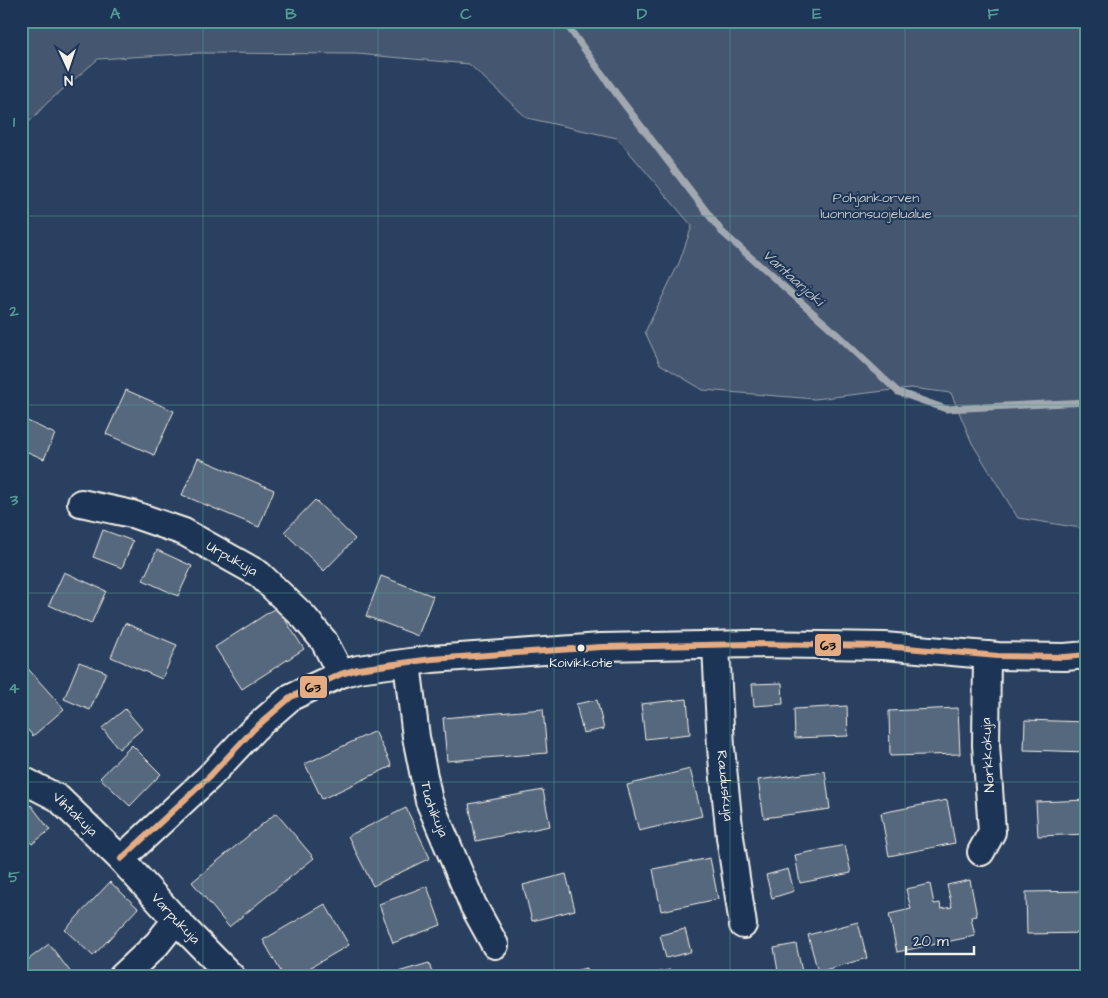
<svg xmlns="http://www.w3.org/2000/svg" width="1108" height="998" font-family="'Architects Daughter',sans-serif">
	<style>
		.green { fill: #445771; stroke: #9ca4ac }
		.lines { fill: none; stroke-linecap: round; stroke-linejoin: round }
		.stream { stroke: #a1a8b0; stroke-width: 7 }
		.building { fill: #56677d; stroke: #f4f1e8 }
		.minor-casing { stroke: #f4f1e8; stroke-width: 30 }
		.minor { stroke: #1d3557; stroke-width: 26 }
		.bus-1-casing { stroke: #1d3557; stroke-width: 10 }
		.bus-1 { stroke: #e5ac83; stroke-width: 6 }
		.grid { fill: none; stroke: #549b93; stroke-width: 1; stroke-opacity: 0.55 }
		.bus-dot { fill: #f4f1e8; stroke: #1d3557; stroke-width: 2 }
		.labels { text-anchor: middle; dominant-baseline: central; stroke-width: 4; stroke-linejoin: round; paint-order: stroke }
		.bus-label { font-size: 13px; fill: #f4f1e8; stroke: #1d3557 }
		.park-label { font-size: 14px; fill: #bfc3c4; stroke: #1d3557 }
		.street-label { font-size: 14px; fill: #f4f1e8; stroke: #1d3557 }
		.water-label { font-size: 15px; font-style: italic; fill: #bdc1c2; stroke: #1d3557 }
		.line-badge { stroke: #1d3557; stroke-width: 2 }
		.pale-badge-label { font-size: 14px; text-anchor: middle; font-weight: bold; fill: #111 }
		.neatline { fill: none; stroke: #549b93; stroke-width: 2 }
		.grid-label { font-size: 16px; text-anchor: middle; font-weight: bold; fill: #549b93 }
	</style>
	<rect width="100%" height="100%" fill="#2a4060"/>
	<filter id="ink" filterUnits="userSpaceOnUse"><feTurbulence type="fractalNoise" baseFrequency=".02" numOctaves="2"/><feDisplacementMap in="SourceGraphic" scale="10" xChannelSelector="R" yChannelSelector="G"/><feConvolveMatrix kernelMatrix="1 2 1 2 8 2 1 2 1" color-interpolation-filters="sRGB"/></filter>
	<g filter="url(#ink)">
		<polygon class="green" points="21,21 1087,21 1087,529 1018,518 972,443 951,393 911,388 815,399 703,390 660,364 645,332 679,263 692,226 617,138 527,118 469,64 357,54 198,53 98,59 47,103 21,131"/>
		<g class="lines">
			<polyline class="stream" points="564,21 618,96 722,232 828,326 898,392 946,409 1087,402"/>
		</g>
		<g class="building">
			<polygon points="126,390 174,411 154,455 106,434"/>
			<polygon points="21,418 55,434 44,459 21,449"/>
			<polygon points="198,458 274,490 259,527 182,495"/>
			<polygon points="315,500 355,539 324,571 284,532"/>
			<polygon points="103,530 133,541 122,568 93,557"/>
			<polygon points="157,550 192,566 178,596 143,580"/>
			<polygon points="64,572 106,591 91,624 49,605"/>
			<polygon points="381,576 433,596 418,636 366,616"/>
			<polygon points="277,607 304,649 242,689 215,647"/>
			<polygon points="125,623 177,645 162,679 111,657"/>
			<polygon points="21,661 64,709 33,736 21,722"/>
			<polygon points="79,662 106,672 90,710 64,699"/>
			<polygon points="782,683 783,704 754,706 752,684"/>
			<polygon points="687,699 690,734 645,739 641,704"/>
			<polygon points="597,700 604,729 583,733 576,704"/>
			<polygon points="847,706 848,736 795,738 794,709"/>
			<polygon points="958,708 960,754 890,756 889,711"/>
			<polygon points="125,709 142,729 119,749 102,728"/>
			<polygon points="543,709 547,753 447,761 443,718"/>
			<polygon points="1025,720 1087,722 1087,752 1024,750"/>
			<polygon points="375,731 392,766 322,799 305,764"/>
			<polygon points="132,745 161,774 130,806 100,778"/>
			<polygon points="690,769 702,816 639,831 627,785"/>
			<polygon points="825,771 830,809 764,818 758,780"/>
			<polygon points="543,790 550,826 476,841 469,804"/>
			<polygon points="947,800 955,843 889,856 881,813"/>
			<polygon points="1087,800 1087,834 1038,836 1036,802"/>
			<polygon points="31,805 50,830 32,844 21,831 21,813"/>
			<polygon points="406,808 430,858 373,886 348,836"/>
			<polygon points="276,813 314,858 229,927 192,882"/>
			<polygon points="845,845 851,873 800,883 795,855"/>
			<polygon points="710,858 718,899 661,911 653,869"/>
			<polygon points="788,869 794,891 772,898 766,875"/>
			<polygon points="566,874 575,910 532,921 523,885"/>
			<polygon points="970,880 977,916 971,917 975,936 897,952 889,914 911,909 906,889 930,884 934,904 940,903 941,909 952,907 947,885"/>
			<polygon points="110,882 138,908 93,956 65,930"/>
			<polygon points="427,886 441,925 393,943 379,904"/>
			<polygon points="1087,891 1087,933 1027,934 1026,892"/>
			<polygon points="325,904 349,945 294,977 284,977 263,940"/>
			<polygon points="858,922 867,958 818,972 808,935"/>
			<polygon points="685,929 691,952 666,958 660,935"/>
			<polygon points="49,944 72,974 68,977 21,977 21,965"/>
			<polygon points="796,944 802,972 779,977 774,948"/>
			<polygon points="429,963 433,977 399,977 398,972"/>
			<polygon points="587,968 589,977 545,977"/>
			<polygon points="346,970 350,977 335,977"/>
			<polygon points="670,970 671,977 634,977"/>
		</g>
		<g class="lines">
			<g class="minor-casing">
				<g id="minor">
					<path id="s1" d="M 81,503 L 132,514 L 184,532 L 259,574 L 304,617 L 324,641 L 341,674"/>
					<path id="s2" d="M 716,645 L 721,748 L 730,837 L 743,925"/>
					<path id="s3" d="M 407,663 L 416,737 L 429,801 L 473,905 L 495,945"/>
					<path id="s4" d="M 21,779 L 58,798 L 121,859 L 176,920 L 232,977"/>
					<polyline points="981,852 992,832 986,745 987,655"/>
					<polyline points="121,859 209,777 254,729 291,697 341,674 358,669 432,659 601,647 753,644 884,646 998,656 1065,657 1087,655"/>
					<polyline points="122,977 157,944 176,920"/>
				</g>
			</g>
			<use href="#minor" class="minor"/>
			<g class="bus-1-casing">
				<polyline id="bus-1" points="121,859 209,777 254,729 291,697 341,674 358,669 432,659 601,647 753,644 884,646 998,656 1065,657 1087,655"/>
			</g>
			<use href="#bus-1" class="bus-1"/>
		</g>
	</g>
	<path class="grid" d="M 203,21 L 203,977M 378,21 L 378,977M 554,21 L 554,977M 730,21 L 730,977M 905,21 L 905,977M 21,216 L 1087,216M 21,405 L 1087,405M 21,593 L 1087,593M 21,782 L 1087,782"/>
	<circle class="bus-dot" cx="581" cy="648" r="4.5"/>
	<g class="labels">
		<g class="bus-label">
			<text x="581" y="663">Koivikkotie</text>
		</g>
		<g class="park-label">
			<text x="876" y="198">Pohjankorven<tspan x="876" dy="16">luonnonsuojelualue</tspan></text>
		</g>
		<g class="street-label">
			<text stroke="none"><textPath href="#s1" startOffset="162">Urpukuja</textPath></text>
			<text transform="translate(988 755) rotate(-93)">Norkkokuja</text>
			<text stroke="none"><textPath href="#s2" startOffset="141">Rauduskuja</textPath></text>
			<text stroke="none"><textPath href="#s3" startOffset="149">Tuohikuja</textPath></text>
			<text stroke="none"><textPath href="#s4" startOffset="65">Vihtakuja</textPath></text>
			<text stroke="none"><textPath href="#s4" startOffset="210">Varpukuja</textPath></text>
		</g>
		<g class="water-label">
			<text transform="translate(793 278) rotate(42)">Vantaanjoki</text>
		</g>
	</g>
	<g class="line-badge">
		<rect x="814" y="633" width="28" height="24" rx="5" fill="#e5ac83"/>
		<rect x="299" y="675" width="29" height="24" rx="5" fill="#e5ac83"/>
	</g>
	<g class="pale-badge-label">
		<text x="828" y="650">63</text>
		<text x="313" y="692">63</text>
	</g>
	<rect width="1108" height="998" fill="none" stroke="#1d3557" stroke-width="55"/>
	<g transform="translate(68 68) rotate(177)" stroke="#1d3557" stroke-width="4" paint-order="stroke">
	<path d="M0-4L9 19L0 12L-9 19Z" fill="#f4f1e8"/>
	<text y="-8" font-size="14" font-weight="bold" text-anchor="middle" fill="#f4f1e8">N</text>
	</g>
	<path d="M906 946v8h68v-8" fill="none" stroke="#f4f1e8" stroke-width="2.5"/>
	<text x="913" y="946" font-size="15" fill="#f4f1e8" stroke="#1d3557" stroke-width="4" paint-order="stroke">20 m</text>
	<rect x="28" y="28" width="1052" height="942" class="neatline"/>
	<g class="grid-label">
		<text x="115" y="19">A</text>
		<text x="291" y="19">B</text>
		<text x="466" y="19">C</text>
		<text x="642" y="19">D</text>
		<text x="817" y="19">E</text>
		<text x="993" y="19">F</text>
		<text x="14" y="127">1</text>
		<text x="14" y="316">2</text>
		<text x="14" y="505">3</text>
		<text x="14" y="693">4</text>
		<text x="14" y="882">5</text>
	</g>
</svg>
